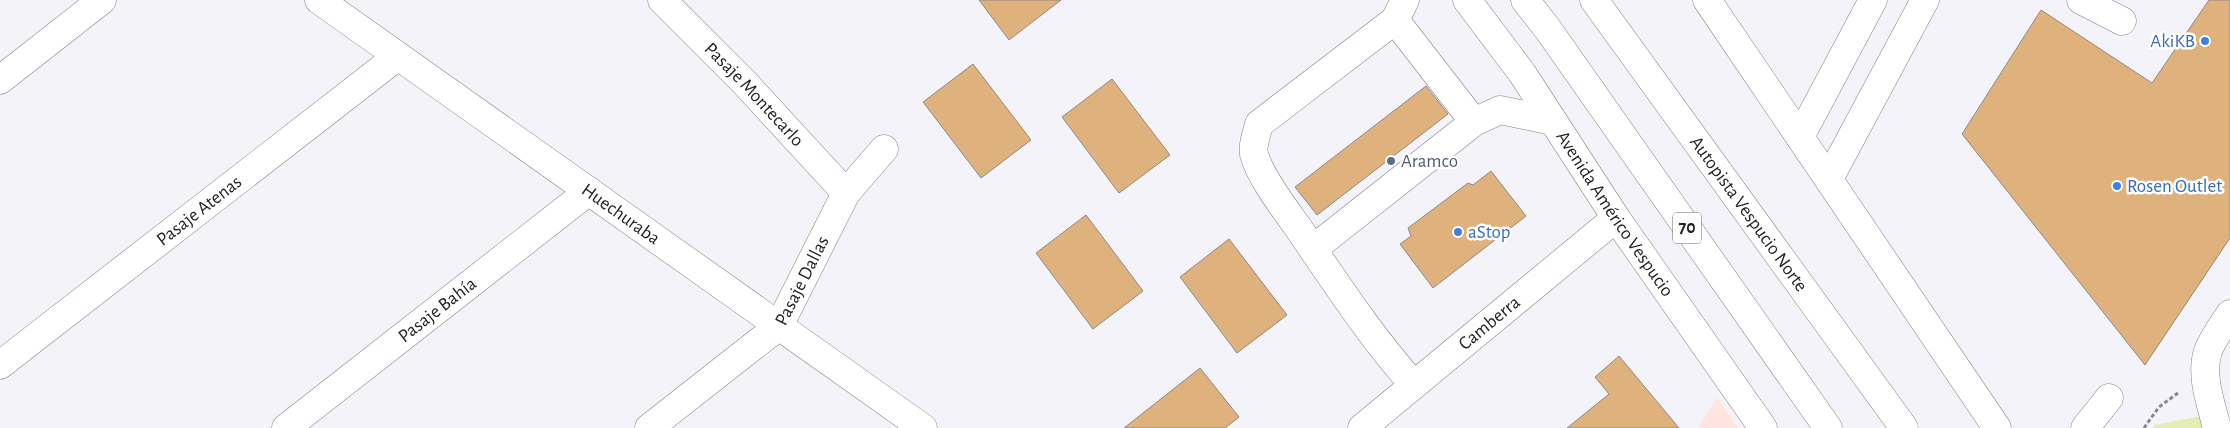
<svg xmlns="http://www.w3.org/2000/svg" width="2230" height="428" font-family="'Alegreya Sans',sans-serif">
	<style>
		.education { fill: #ffe4e0 }
		.green { fill: #e5edb7 }
		.building { fill: #deb17d; stroke: #8f8a85 }
		.lines { fill: none; stroke-linecap: round; stroke-linejoin: round }
		.minor-casing { stroke: #838188; stroke-width: 29 }
		.major-casing { stroke: #838188; stroke-width: 29 }
		.highway-casing { stroke: #838188; stroke-width: 29 }
		.path { stroke: #89888d; stroke-width: 3; stroke-dasharray: 4 2.5; stroke-linecap: butt }
		.minor { stroke: #fff; stroke-width: 28 }
		.major { stroke: #fff; stroke-width: 28 }
		.highway { stroke: #fff; stroke-width: 28 }
		.shop-dot { fill: #3f7fe0; stroke: #fff; stroke-width: 2 }
		.service-dot { fill: #5c6f8a; stroke: #fff; stroke-width: 2 }
		.labels { text-anchor: middle; dominant-baseline: central; stroke-width: 5; stroke-linejoin: round; paint-order: stroke }
		.shield { fill: #fff; stroke: #646466; stroke-width: 1 }
		.shield-label { font-size: 18px; font-weight: bold; fill: #222224 }
		.shop-label { font-size: 19px; fill: #366cbe; stroke: #fff; text-anchor: start }
		.street-label { font-size: 19px; fill: #222224; stroke: #fff }
		.service-label { font-size: 19px; fill: #4e5e75; stroke: #fff; text-anchor: start }
	</style>
	<rect width="100%" height="100%" fill="#f5f3fa"/>
	<polygon class="education" points="1717,397 1738,428 1698,428"/>
	<polygon class="green" points="2206,415 2208,428 2153,428 2154,425"/>
	<g class="building">
		<polygon points="979,0 1061,0 1009,40"/>
		<polygon points="2209,0 2230,0 2230,238 2145,365 1962,134 2041,10 2152,83"/>
		<polygon points="973,64 1031,140 981,178 923,102"/>
		<polygon points="1112,79 1170,155 1119,193 1062,117"/>
		<polygon points="1426,86 1448,114 1317,215 1295,187"/>
		<polygon points="1491,171 1526,216 1433,288 1400,244 1411,236 1408,228 1468,183 1473,185"/>
		<polygon points="1086,215 1143,291 1093,329 1036,253"/>
		<polygon points="1229,239 1287,315 1237,353 1180,277"/>
		<polygon points="1619,356 1679,428 1567,428 1609,394 1595,377"/>
		<polygon points="1200,368 1239,417 1225,428 1124,428"/>
	</g>
	<g class="lines">
		<g class="minor-casing">
			<g id="minor">
				<path id="s1" d="M 319,0 L 923,428"/>
				<path id="s2" d="M 662,0 L 744,82 L 846,193"/>
				<path d="M 1405,0 L 1395,20 L 1259,124 C 1257,133 1252,146 1254,154 C 1259,175 1284,208 1297,226 C 1334,280 1370,336 1414,385"/>
				<polyline points="2081,0 2122,21"/>
				<polyline points="1395,20 1474,122"/>
				<polyline points="0,80 102,0"/>
				<polyline points="1800,137 1873,0"/>
				<polyline points="1829,179 1925,0"/>
				<polyline points="1313,249 1474,122 1500,110 1553,121"/>
				<path id="s3" d="M 0,365 L 398,56"/>
				<path id="s4" d="M 286,428 L 589,191"/>
				<path id="s5" d="M 649,428 L 779,326 L 846,193 L 884,149"/>
				<path id="s6" d="M 1362,428 L 1616,218"/>
				<polyline points="2085,428 2109,398"/>
				<path d="M 2217,428 C 2211,404 2200,375 2208,351 C 2213,338 2222,326 2230,314"/>
			</g>
		</g>
		<g class="major-casing">
			<g id="major">
				<path id="s7" d="M 1467,0 L 1522,73 L 1616,218 L 1763,428"/>
				<polyline points="1707,0 1997,428"/>
			</g>
		</g>
		<g class="highway-casing">
			<g id="highway">
				<polyline points="1525,0 1547,28 1828,428"/>
				<path id="s8" d="M 1594,0 L 1904,428"/>
			</g>
		</g>
		<polyline class="path" points="2144,428 2159,407 2178,393"/>
		<use href="#minor" class="minor"/>
		<use href="#major" class="major"/>
		<use href="#highway" class="highway"/>
	</g>
	<g class="shop-dot">
		<circle cx="2205" cy="41" r="5"/>
		<circle cx="2117" cy="186" r="5"/>
		<circle cx="1458" cy="232" r="5"/>
	</g>
	<circle class="service-dot" cx="1391" cy="161" r="5"/>
	<g class="labels">
		<rect class="shield" x="1673" y="212.5" width="28" height="31" rx="4"/>
		<g class="shield-label">
			<text x="1687" y="228">70</text>
		</g>
		<g class="shop-label">
			<text x="2195" y="41" text-anchor="end">AkiKB</text>
			<text x="2127" y="186">Rosen Outlet</text>
			<text x="1468" y="232">aStop</text>
		</g>
		<g class="street-label">
			<text stroke="none"><textPath href="#s2" startOffset="132">Pasaje Montecarlo</textPath></text>
			<text stroke="none"><textPath href="#s3" startOffset="252">Pasaje Atenas</textPath></text>
			<text stroke="none"><textPath href="#s1" startOffset="370">Huechuraba</textPath></text>
			<text stroke="none"><textPath href="#s7" startOffset="260">Avenida Américo Vespucio</textPath></text>
			<text stroke="none"><textPath href="#s8" startOffset="264">Autopista Vespucio Norte</textPath></text>
			<text stroke="none"><textPath href="#s5" startOffset="216">Pasaje Dallas</textPath></text>
			<text stroke="none"><textPath href="#s4" startOffset="192">Pasaje Bahía</textPath></text>
			<text stroke="none"><textPath href="#s6" startOffset="165">Camberra</textPath></text>
		</g>
		<g class="service-label">
			<text x="1401" y="161">Aramco</text>
		</g>
	</g>
</svg>
